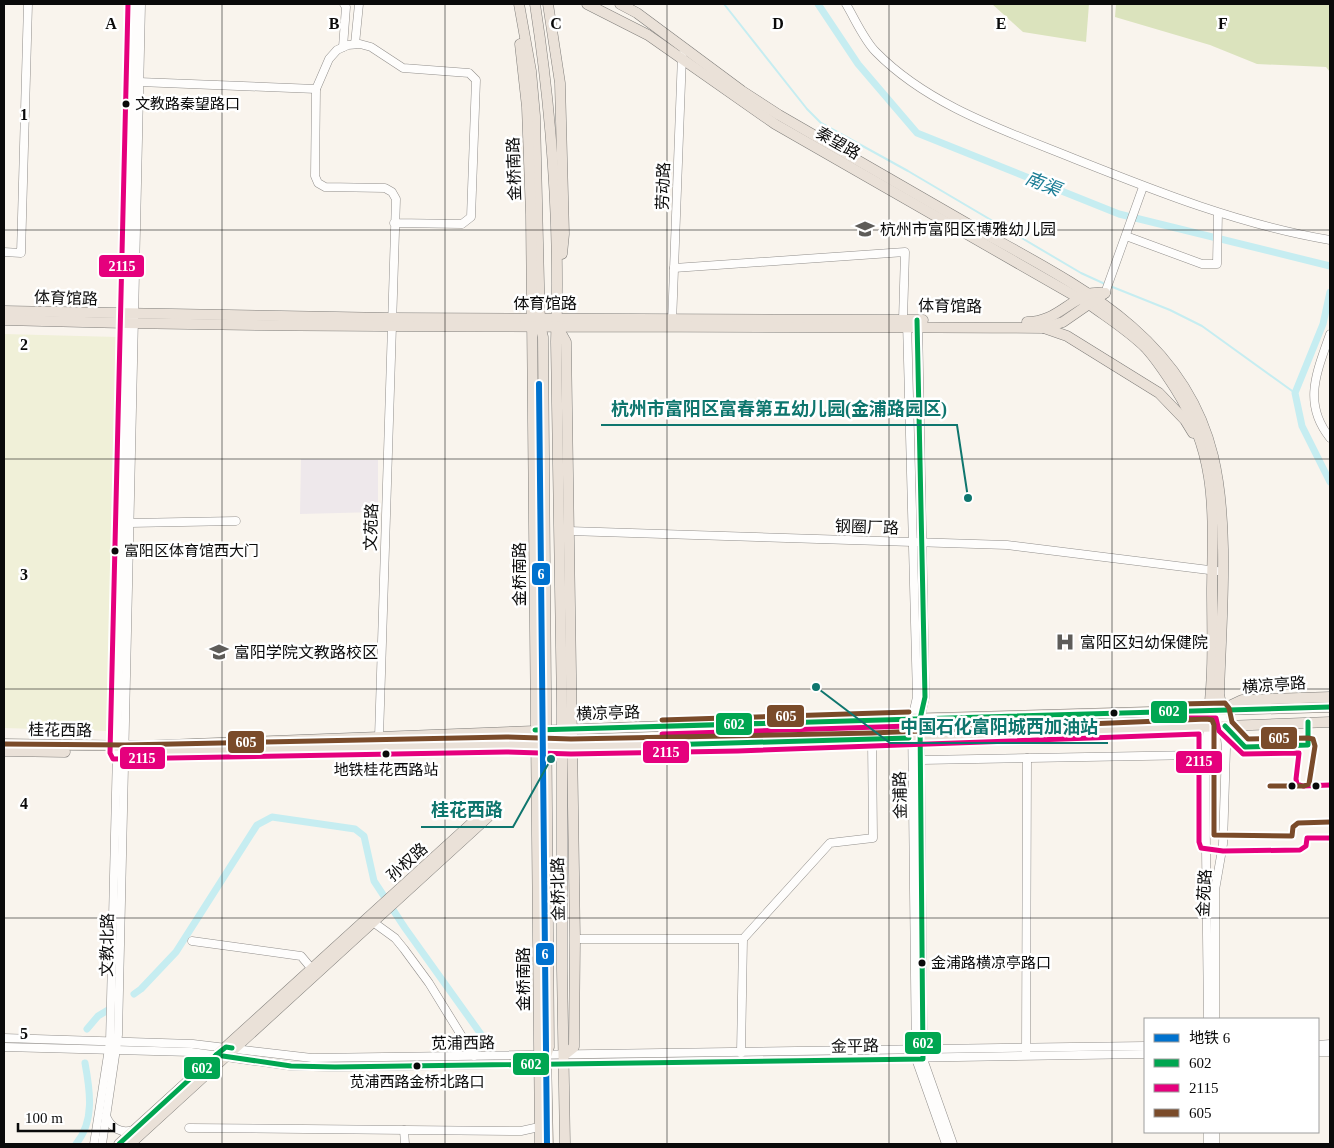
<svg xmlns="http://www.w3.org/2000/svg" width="1334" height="1148" font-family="'Times New Roman','Noto Sans SC',serif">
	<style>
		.industrial { fill: #eee8eb }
		.forest { fill: #dbe3bd }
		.pitch { fill: #f0f0d8 }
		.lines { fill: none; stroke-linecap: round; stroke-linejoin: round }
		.stream { stroke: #c6edf1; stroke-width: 2 }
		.canal { stroke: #c6edf1; stroke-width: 7 }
		.minor-casing { stroke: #928f8c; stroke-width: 9 }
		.major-casing { stroke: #7f7d7a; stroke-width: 11 }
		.minor { stroke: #fefdfc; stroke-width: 8 }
		.major { stroke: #eae1d8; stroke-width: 10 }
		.bus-1-casing { stroke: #fff; stroke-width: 9 }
		.bus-2-casing { stroke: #fff; stroke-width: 9 }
		.bus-3-casing { stroke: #fff; stroke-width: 9 }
		.bus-1 { stroke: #00a651; stroke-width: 5 }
		.bus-2 { stroke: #e5007d; stroke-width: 5 }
		.bus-3 { stroke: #7a4b2a; stroke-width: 5 }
		.metro-1-casing { stroke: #fff; stroke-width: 10 }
		.metro-1 { stroke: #0072ce; stroke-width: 6 }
		.grid { fill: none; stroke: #0a0a0a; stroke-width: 1; stroke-opacity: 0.55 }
		.bus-dot { fill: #0a0a0a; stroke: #fff; stroke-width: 2 }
		.labels { text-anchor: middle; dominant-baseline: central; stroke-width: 5; stroke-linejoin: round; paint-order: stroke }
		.bus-label { font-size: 15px; fill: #0a0a0a; stroke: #fff; text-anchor: start }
		.street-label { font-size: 16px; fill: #0a0a0a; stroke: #fff }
		.poi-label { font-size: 16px; fill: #0a0a0a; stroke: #fff; text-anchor: start }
		.water-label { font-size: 18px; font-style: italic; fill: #1b7d95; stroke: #fff }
		.grid-label { font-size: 16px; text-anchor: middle; font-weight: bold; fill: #0a0a0a; stroke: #fff; stroke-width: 5; stroke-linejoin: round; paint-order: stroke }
		.leader { fill: none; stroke: #0f766e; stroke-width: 2 }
		.callout-dot { fill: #0f766e; stroke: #fff; stroke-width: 2 }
		.callout-label { font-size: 18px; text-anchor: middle; font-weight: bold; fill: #0f766e; stroke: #fff; stroke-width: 5; stroke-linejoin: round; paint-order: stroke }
		.line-badge { stroke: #fff; stroke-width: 2 }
		.badge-label { font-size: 14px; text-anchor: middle; font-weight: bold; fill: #fff }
	</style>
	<rect width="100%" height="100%" fill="#f9f4ed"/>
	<polygon class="industrial" points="301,459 378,460 378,512 300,514"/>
	<g class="forest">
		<polygon points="992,4 1089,4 1086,42 1023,32"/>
		<polygon points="1116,4 1330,4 1330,72 1326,67 1257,64 1210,45 1115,17"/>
	</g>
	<polygon class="pitch" points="4,334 118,337 106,731 4,728"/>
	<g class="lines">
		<g class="stream">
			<polyline points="724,4 807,109 821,123 908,171 1081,273 1105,284"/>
			<polyline points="1110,286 1170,310 1202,326 1295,393"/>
		</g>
		<g class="canal">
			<polyline points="818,4 858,64 917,133 1119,214 1330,266"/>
			<polyline points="1330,292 1323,324 1295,393 1302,426 1330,482"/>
			<polyline points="134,994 141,989 176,952 257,825 272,817 355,829 364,836 374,881 405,928 488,1044"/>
			<polyline points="87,1029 98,1016 108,1010"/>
			<path d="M 76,1144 C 95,1121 90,1090 85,1063"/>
		</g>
		<g class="minor-casing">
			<g id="minor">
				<path d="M 846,4 C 855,19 864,40 876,52 C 929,106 1006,131 1075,159 C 1158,192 1241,225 1330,240"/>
				<polyline points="355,44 359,4"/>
				<polyline points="343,47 346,7 344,4"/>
				<polyline points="139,82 316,89"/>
				<polyline points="1126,236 1202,264 1217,264 1218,213"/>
				<polyline points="4,252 21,253 28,4"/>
				<polyline points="674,268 905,252 903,320"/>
				<polyline points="1105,293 1143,187"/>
				<polyline points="907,322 917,697 912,719 916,1059 946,1144"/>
				<polyline points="918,322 925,697 920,719 923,1059 953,1144"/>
				<polyline points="672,323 682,55"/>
				<path d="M 1330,334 C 1317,372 1302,403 1330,438"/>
				<polyline points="130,523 236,521"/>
				<polyline points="569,531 1007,545 1217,571"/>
				<polyline points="379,737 396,199 392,192 385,188 325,187 318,183 315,176 316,89 329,59 337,50 348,45 360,44 371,47 403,68 469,73 476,80 471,217 462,224 394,223"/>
				<polyline points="922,760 1199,755"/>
				<polyline points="373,922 395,938 404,949 429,983 474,1056"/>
				<polyline points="575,939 743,939"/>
				<polyline points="192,941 301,956 312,969"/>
				<polyline points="1208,1019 1205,764 1209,710"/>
				<polyline points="1215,1019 1215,890 1223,844 1226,748 1222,710"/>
				<polyline points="4,1038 193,1044 312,1058 1145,1046"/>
				<polyline points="1318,1045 1330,1044"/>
				<polyline points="4,1047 191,1052 291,1066 335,1067 1145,1054"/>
				<polyline points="1318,1052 1330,1052"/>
				<polyline points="741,1053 743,939 830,843 873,838 872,740"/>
				<polyline points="1026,1054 1027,758"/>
				<path d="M 106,1116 C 111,1128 121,1134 133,1130"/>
				<polyline points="189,1128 521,1131 539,1127"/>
				<polyline points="404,1130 405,1144"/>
				<polyline points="1208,1132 1208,1144"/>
				<polyline points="1215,1132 1215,1144"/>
				<polyline points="94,1144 110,1042 135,4"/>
				<polyline points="102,1144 118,1035 141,4"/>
			</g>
		</g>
		<g class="major-casing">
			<g id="major">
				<polyline points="519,4 531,71 535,116 540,326 543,337 549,1047 546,1056 548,1144"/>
				<path d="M 535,4 C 552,115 560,229 556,342 L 562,708 L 562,969 L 565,1144"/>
				<polyline points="548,4 560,83 564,234 562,254"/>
				<path d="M 587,4 L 648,35 L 775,124 L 1089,304 C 1108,318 1129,331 1146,348 C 1157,360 1166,374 1175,388 C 1218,456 1213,511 1212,589 C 1212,629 1214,670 1209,710"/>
				<path d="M 620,4 L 637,13 L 742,91 L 779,115 C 842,151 905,188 968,224 C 1070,282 1183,331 1213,456 C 1230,526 1221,621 1219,694 L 1222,710"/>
				<polyline points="520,44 527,107 531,214 540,1144"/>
				<polyline points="4,311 391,318 923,320"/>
				<path d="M 4,320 C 350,330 697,325 1044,328 L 1063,322 L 1105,293"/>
				<path d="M 1027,322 C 1054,322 1066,303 1089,294 C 1093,292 1100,293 1105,293"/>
				<polyline points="557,326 566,342 575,939 574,1047 564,1055"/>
				<polyline points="1044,328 1067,336 1159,393 1185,420 1193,433"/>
				<polyline points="1225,708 1242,700 1330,697"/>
				<polyline points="4,744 141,746 717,724 1330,707"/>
				<polyline points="4,751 65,752"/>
				<polyline points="145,753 506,744 571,747 738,744 1330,722"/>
				<polyline points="119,1144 484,812 488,817 130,1144"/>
			</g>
		</g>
		<use href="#minor" class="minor"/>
		<use href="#major" class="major"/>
		<g class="bus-1-casing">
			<g id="bus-1">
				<polyline points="1225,726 1245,747 1308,745 1308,722"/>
				<polyline points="535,730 1330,707"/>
				<polyline points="662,745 909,738"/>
				<polyline points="216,1055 291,1066 335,1067 923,1059 920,719 925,697 917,320"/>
				<polyline points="119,1144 216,1055 226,1047 232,1048"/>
			</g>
		</g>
		<g class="bus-2-casing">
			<g id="bus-2">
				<polyline points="128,4 110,753 113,759 506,752 571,754 738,751 1199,734 1199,842 1201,848 1223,851 1300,850 1306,846 1307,838 1330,838"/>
				<polyline points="1182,718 1216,718 1219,731 1243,754 1299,753 1296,779 1297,784 1303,786 1330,785"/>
				<polyline points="662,734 909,726"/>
			</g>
		</g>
		<g class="bus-3-casing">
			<g id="bus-3">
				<polyline points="1180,704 1225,703 1229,708 1232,722 1248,739 1308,738 1313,739 1315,746 1309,784 1304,786 1270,786"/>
				<polyline points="662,720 909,712"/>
				<polyline points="4,744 125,745 506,737 571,739 872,733 1207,719 1212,720 1214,725 1214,835 1292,836 1293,827 1298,823 1330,822"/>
			</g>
		</g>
		<use href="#bus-1" class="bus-1"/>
		<use href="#bus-2" class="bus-2"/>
		<use href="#bus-3" class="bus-3"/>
		<g class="metro-1-casing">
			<polyline id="metro-1" points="539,384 547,1144"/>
		</g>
		<use href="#metro-1" class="metro-1"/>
	</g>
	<path class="grid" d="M 222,4 L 222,1144M 445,4 L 445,1144M 667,4 L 667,1144M 889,4 L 889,1144M 1112,4 L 1112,1144M 4,230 L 1330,230M 4,459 L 1330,459M 4,689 L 1330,689M 4,918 L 1330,918"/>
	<defs>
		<g id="school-bare" transform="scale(1.5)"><path d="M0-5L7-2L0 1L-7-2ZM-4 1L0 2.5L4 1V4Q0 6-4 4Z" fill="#5e5c59" stroke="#fff" stroke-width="2.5" paint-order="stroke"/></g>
		<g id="hospital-bare" transform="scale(1.5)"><path d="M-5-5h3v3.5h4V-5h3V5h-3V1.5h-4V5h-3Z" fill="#5e5c59" stroke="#fff" stroke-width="2.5" paint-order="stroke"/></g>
	</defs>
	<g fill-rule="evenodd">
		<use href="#school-bare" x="865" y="229"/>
		<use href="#hospital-bare" x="1065" y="642"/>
		<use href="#school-bare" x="219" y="652"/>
	</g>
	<g class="bus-dot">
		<circle cx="126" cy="104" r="4.5"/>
		<circle cx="115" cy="551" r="4.5"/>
		<circle cx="1114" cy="713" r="4.5"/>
		<circle cx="386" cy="754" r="4.5"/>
		<circle cx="1292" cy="786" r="4.5"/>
		<circle cx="1316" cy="786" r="4.5"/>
		<circle cx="922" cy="963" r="4.5"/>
		<circle cx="417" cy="1066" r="4.5"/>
	</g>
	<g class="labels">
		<g class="bus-label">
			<text x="135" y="104">文教路秦望路口</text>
			<text x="124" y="551">富阳区体育馆西大门</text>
			<text x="386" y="770" text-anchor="middle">地铁桂花西路站</text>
			<text x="931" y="963">金浦路横凉亭路口</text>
			<text x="417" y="1082" text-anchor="middle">苋浦西路金桥北路口</text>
		</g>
		<g class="street-label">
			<text transform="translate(838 143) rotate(30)">秦望路</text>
			<text transform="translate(514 169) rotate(-92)">金桥南路</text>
			<text transform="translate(663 186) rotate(-88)">劳动路</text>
			<text transform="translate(66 298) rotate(2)">体育馆路</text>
			<text x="545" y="303">体育馆路</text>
			<text transform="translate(950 306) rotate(1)">体育馆路</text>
			<text transform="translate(371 527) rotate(-88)">文苑路</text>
			<text transform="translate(867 527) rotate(2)">钢圈厂路</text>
			<text transform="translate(519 574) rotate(-90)">金桥南路</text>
			<text transform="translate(1274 685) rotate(-4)">横凉亭路</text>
			<text transform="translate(608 713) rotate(-2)">横凉亭路</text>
			<text transform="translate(60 730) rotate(1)">桂花西路</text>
			<text transform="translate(900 795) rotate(-91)">金浦路</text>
			<text transform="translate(407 862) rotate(-42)">孙权路</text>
			<text transform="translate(558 889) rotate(-91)">金桥北路</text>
			<text transform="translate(1204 893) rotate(-87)">金苑路</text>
			<text transform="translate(107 945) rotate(-89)">文教北路</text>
			<text transform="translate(523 979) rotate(-90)">金桥南路</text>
			<text transform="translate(463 1043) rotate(-1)">苋浦西路</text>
			<text transform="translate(855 1046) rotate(-1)">金平路</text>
		</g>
		<g class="poi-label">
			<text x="880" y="229">杭州市富阳区博雅幼儿园</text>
			<text x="1080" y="642">富阳区妇幼保健院</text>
			<text x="234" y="652">富阳学院文教路校区</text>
		</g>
		<g class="water-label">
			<text transform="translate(1043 184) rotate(22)">南渠</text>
		</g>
	</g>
	<g class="grid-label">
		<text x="111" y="29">A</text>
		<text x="334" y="29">B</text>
		<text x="556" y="29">C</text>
		<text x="778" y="29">D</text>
		<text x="1001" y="29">E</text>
		<text x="1223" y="29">F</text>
		<text x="24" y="120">1</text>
		<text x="24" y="350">2</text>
		<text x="24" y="580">3</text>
		<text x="24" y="809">4</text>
		<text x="24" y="1039">5</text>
	</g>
	<path class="leader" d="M968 498L957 425H601M816 687L890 743H1108M551 759L513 827H421"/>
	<g class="callout-dot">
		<circle cx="968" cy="498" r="5"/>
		<circle cx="816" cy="687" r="5"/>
		<circle cx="551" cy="759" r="5"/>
	</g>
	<g class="callout-label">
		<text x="779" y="415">杭州市富阳区富春第五幼儿园(金浦路园区)</text>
		<text x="999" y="733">中国石化富阳城西加油站</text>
		<text x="467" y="816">桂花西路</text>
	</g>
	<g class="line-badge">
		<rect x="98" y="254" width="47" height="24" rx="5" fill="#e5007d"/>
		<rect x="531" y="562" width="20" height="24" rx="5" fill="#0072ce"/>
		<rect x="1150" y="700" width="38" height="24" rx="5" fill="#00a651"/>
		<rect x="766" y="704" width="39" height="24" rx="5" fill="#7a4b2a"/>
		<rect x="715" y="712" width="38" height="24" rx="5" fill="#00a651"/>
		<rect x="1260" y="726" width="38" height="24" rx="5" fill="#7a4b2a"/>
		<rect x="227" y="730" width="38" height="24" rx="5" fill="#7a4b2a"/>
		<rect x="642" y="740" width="48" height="24" rx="5" fill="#e5007d"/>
		<rect x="119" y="746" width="47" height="24" rx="5" fill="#e5007d"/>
		<rect x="1175" y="750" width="48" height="24" rx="5" fill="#e5007d"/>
		<rect x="535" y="942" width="20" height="24" rx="5" fill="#0072ce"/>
		<rect x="904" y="1031" width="38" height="24" rx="5" fill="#00a651"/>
		<rect x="512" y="1052" width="38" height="24" rx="5" fill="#00a651"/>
		<rect x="183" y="1056" width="38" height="24" rx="5" fill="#00a651"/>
	</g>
	<g class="badge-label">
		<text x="122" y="271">2115</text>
		<text x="541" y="579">6</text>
		<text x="1169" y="716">602</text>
		<text x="786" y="721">605</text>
		<text x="734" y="729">602</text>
		<text x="1279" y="743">605</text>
		<text x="246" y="747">605</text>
		<text x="666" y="757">2115</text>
		<text x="142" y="763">2115</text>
		<text x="1199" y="766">2115</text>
		<text x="545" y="959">6</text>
		<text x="923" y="1048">602</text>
		<text x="531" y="1069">602</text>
		<text x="202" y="1073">602</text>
	</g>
	<rect width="1334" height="1148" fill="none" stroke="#0a0a0a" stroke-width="10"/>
	<rect x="1144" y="1018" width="175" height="115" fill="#ffffff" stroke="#9d9d9d"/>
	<rect x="1154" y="1034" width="25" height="8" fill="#0072ce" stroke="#9d9d9d"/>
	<text x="1189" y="1043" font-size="15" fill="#0a0a0a">地铁 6</text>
	<rect x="1154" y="1059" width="25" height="8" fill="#00a651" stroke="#9d9d9d"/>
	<text x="1189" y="1068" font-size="15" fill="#0a0a0a">602</text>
	<rect x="1154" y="1084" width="25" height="8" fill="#e5007d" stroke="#9d9d9d"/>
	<text x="1189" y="1093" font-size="15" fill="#0a0a0a">2115</text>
	<rect x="1154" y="1109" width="25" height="8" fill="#7a4b2a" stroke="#9d9d9d"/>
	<text x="1189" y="1118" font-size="15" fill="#0a0a0a">605</text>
	<path d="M18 1123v8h96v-8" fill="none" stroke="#0a0a0a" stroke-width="2.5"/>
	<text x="25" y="1123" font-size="15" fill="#0a0a0a" stroke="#ffffff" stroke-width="4" paint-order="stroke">100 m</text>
</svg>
